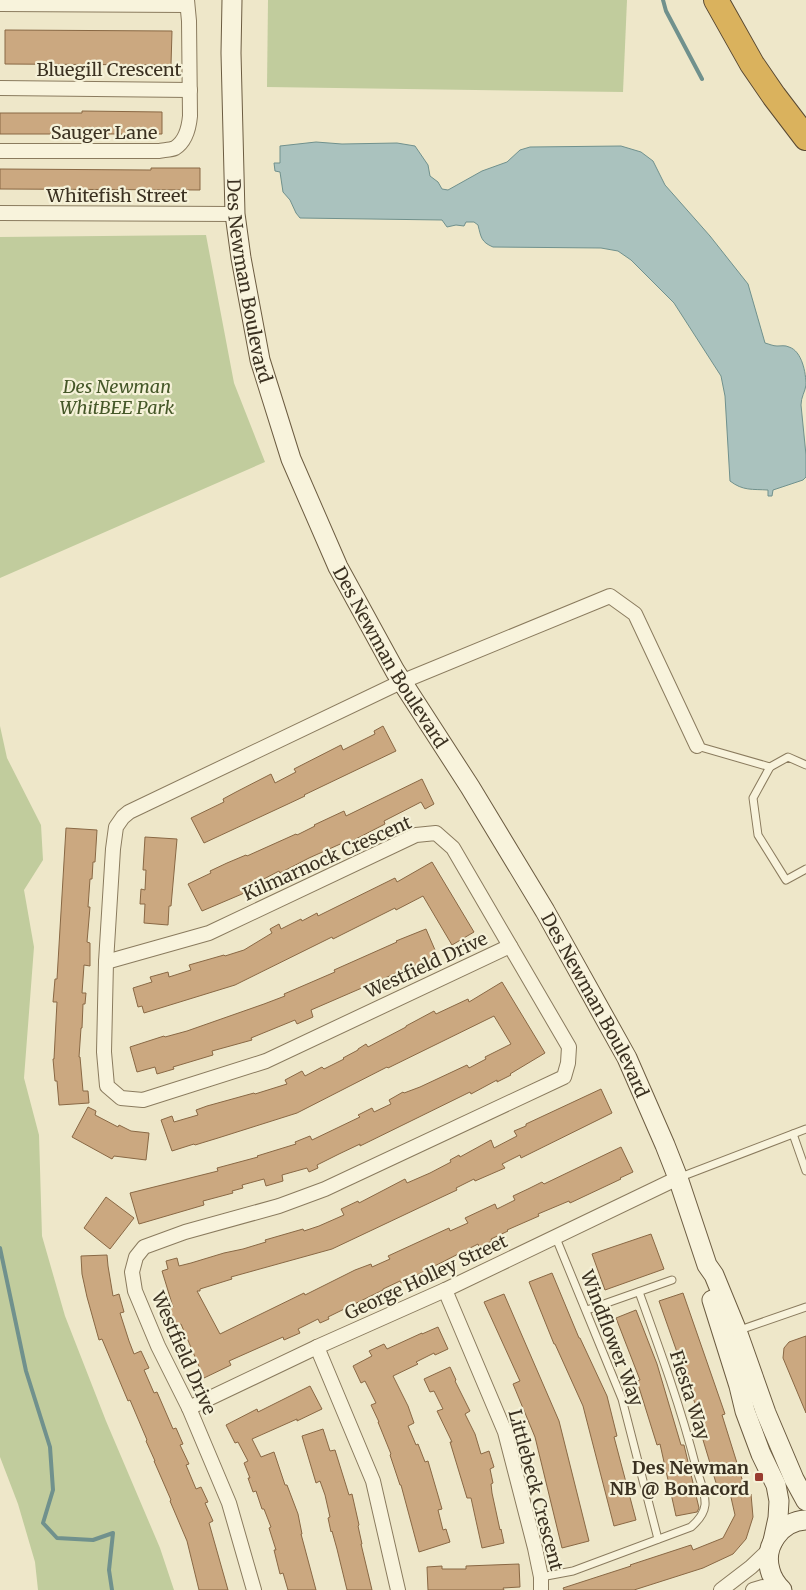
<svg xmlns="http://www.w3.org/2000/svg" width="806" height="1590" font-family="Merriweather,serif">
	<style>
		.green { fill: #c1cc9d }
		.water { fill: #aac2be; stroke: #70918d }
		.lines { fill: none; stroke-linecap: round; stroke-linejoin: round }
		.stream { stroke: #70918d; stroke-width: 4 }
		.building { fill: #cba880; stroke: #896844 }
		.lane-casing { stroke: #8a7b5e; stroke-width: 9 }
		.street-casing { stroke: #8a7b5e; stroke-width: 16 }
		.secondary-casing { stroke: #6c5c41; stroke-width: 21 }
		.highway-casing { stroke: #584832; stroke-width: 26 }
		.lane { stroke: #f8f3dc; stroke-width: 7 }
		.street { stroke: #f8f3dc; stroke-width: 14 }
		.secondary { stroke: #f8f3dc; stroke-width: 19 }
		.highway { stroke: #dab25d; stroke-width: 24 }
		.poi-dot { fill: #983b2f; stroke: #f5f1d8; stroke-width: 2 }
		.labels { text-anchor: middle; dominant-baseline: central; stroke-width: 4.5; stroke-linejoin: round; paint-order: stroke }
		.street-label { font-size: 18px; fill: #3b3121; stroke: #f5f1d8 }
		.park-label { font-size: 18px; font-style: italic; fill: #455728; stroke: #f5f1d8 }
		.poi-label { font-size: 18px; font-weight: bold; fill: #3b3121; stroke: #f5f1d8; text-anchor: end }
	</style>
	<rect width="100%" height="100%" fill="#eee7c9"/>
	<g class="green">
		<polygon points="268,0 627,0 623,92 267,87"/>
		<polygon points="206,235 234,383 265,462 0,578 0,237"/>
		<polygon points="0,726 7,758 41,825 43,860 24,890 34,947 24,1078 39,1135 42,1236 65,1316 106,1421 160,1548 174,1590 38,1590 35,1562 18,1504 0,1457"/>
	</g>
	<path class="water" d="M 316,142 L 342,144 L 397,143 L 415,146 L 428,165 L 430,176 L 438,182 L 442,189 L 448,190 L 482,171 L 507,162 L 520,150 L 530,147 L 621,146 L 641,152 L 653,161 L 665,185 L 710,236 L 748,284 L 765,343 C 769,344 773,346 777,346 C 781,346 785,345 789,347 C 802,351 806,373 806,385 C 805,392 801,397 801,405 L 806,455 L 806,477 L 803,480 L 773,490 L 772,496 L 768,496 L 768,490 C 752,489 743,491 730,481 L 725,396 L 721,376 L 674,303 L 631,260 L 618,251 L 601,248 L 493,247 C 481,242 481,237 478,225 L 474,222 L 466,222 L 464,226 L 456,225 L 447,227 L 442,220 L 300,218 L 296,213 L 290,200 L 283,192 L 280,172 L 275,171 L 274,163 L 280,163 L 280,146 Z"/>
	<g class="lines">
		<g class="stream">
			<polyline points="663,0 666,11 702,79"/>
			<polyline points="0,1248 26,1371 50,1447 53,1490 43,1523 57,1538 93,1540 113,1533 109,1570 112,1590"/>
		</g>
	</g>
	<g class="building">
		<polygon points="5,30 172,31 171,65 5,64"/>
		<polygon points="82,111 162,112 162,134 0,134 0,113 82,113"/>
		<polygon points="151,168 200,168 200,190 0,189 0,169 151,170"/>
		<polygon points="383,726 396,751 304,795 305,796 288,804 204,843 191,818 224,802 223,799 236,792 271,774 275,783 296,772 294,769 341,745 343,750 375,734 374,731"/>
		<polygon points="422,779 434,804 425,809 421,802 384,821 385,824 348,843 347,841 309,858 280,873 279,871 260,881 261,883 242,894 202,911 188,884 211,873 210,871 227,863 246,855 247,856 296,834 297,835 315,826 314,825 344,811 346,816"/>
		<polygon points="66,828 97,830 95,862 93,862 92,879 90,879 88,907 90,907 87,942 90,943 90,966 84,965 82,993 86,993 85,1004 83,1004 82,1028 81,1028 79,1057 80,1057 83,1091 88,1091 89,1103 59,1105 57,1081 55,1081 53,1059 54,1059 57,1002 53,1002 55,979 57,979"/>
		<polygon points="145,837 177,839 171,906 169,906 168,925 144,923 145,904 140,904 141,889 145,890 146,870 143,870"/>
		<polygon points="432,862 474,932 452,945 423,896 396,910 395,908 333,939 332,937 235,985 144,1013 142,1006 138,1007 133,988 152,982 150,977 168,972 169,977 191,970 189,965 224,955 225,956 244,950 272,933 270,929 279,924 281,929 301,919 302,921 317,913 318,916 395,878 397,882"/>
		<polygon points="426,929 438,957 408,968 311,1010 313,1017 297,1024 295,1020 251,1038 252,1040 212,1051 213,1055 173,1067 174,1069 157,1074 155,1067 137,1072 130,1047 164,1036 165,1037 187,1031 264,1004 285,996 284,994 335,972 334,970 397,942 396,941"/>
		<polygon points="502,982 545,1053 510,1074 511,1075 497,1082 497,1080 471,1094 470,1092 360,1146 360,1144 339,1154 317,1165 318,1168 309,1172 307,1168 282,1175 283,1181 266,1186 264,1179 242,1185 243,1188 232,1191 233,1193 203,1201 204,1205 139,1224 130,1193 218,1171 217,1168 258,1157 257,1156 296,1144 295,1142 310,1136 312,1140 360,1117 358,1115 372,1108 374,1112 391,1104 389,1100 403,1092 404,1093 420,1087 467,1065 469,1068 486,1059 485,1057 511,1044 494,1016 388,1068 387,1067 297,1113 218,1138 195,1145 194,1144 172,1151 161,1120 172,1116 174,1122 198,1115 196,1110 207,1106 254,1093 255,1094 287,1084 285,1080 302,1071 305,1076 322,1067 324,1069 344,1059 343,1058 358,1050 358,1049 366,1044 368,1047 406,1027 406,1026 434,1011 436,1014 468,999 469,1002"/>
		<polygon points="601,1089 612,1113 521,1158 520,1155 502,1164 505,1168 475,1181 474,1179 456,1188 457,1190 442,1197 332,1249 231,1277 232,1279 200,1289 200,1291 197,1291 220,1334 304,1293 305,1295 355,1270 371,1264 372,1267 390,1259 388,1256 449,1228 450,1231 468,1223 465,1218 495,1204 497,1209 515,1200 513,1196 528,1189 542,1182 544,1184 621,1147 633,1172 620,1178 621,1179 570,1203 569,1201 538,1214 539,1216 507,1230 508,1231 491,1239 492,1241 479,1247 478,1244 401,1283 400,1281 383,1289 383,1290 328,1317 329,1319 320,1323 318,1319 298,1329 300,1333 284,1340 283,1337 229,1361 231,1365 204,1378 181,1324 176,1326 168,1310 173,1307 162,1271 168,1269 166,1261 177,1258 179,1266 191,1263 224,1253 243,1249 266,1242 265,1240 303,1229 304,1231 319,1226 344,1215 341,1209 358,1201 359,1203 405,1179 407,1183 430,1173 451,1162 450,1160 459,1155 460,1157 491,1140 494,1148 517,1136 514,1131 526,1126 526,1124"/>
		<polygon points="88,1107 96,1111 95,1115 118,1127 119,1125 131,1131 149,1133 146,1160 114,1156 112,1159 72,1137"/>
		<polygon points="106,1197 134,1218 110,1249 84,1228"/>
		<polygon points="651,1234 664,1269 605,1290 592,1254"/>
		<polygon points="107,1255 108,1266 113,1296 119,1294 124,1312 120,1313 129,1341 134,1354 141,1351 149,1368 144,1370 154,1393 157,1392 173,1429 176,1428 183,1444 180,1445 189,1464 186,1465 196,1489 201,1487 208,1502 205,1503 213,1521 209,1523 228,1590 199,1590 187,1541 170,1501 171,1500 154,1461 155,1461 146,1441 147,1440 130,1400 128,1401 102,1339 99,1340 87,1297 82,1274 81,1256"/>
		<polygon points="552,1273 579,1338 580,1338 607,1396 617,1436 614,1437 636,1520 614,1526 583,1406 555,1344 554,1344 529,1282"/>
		<polygon points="683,1293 725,1414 722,1415 747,1495 751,1494 753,1517 746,1539 733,1554 703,1568 634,1590 564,1590 563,1588 631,1566 630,1565 691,1545 693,1550 723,1538 735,1515 730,1493 720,1496 700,1430 704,1429 659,1301"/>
		<polygon points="504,1294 559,1421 589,1541 562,1548 535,1437 513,1384 520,1381 484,1302"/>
		<polygon points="636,1310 657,1364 681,1445 684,1445 699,1508 697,1512 676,1516 660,1444 657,1445 637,1381 640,1380 616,1318"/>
		<polygon points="438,1327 448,1349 435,1355 434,1353 416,1362 418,1364 393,1376 408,1406 414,1423 408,1426 416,1445 418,1444 425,1462 428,1461 442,1509 438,1510 443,1530 446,1529 450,1542 419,1552 401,1485 400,1485 390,1455 391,1454 378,1422 379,1422 371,1405 376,1403 365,1381 361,1383 353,1366 372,1356 369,1351 384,1344 387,1349 422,1333 422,1334"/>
		<polygon points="806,1336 806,1413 783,1358 784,1348 789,1342"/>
		<polygon points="450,1367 456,1380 455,1381 470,1411 465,1414 475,1434 481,1454 489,1451 494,1467 490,1469 493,1483 491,1484 492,1493 500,1530 501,1529 504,1543 482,1548 471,1498 467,1498 450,1442 452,1442 437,1411 443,1409 434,1391 430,1392 424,1379"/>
		<polygon points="310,1386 322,1409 297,1421 297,1419 252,1439 261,1457 274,1452 285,1485 287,1485 298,1514 302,1534 301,1534 316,1590 288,1590 283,1573 280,1574 274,1550 276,1550 269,1528 271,1527 264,1509 262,1509 256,1491 253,1492 248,1478 250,1478 244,1463 248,1461 238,1442 235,1443 226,1425 257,1409 258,1412"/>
		<polygon points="323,1429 330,1451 335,1450 349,1495 352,1494 359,1525 358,1526 362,1544 361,1544 372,1590 347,1590 337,1549 332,1531 331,1532 328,1518 330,1517 325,1495 320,1481 316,1483 302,1436"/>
		<polygon points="519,1564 520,1587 503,1588 504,1590 428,1590 427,1567 442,1566 442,1569 466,1569 466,1566"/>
	</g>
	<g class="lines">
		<g class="lane-casing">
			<g id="lane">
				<polyline points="697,746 770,767"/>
				<polyline points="806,765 788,757 770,767 753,798 758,835 786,880 806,869"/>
				<polyline points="793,1134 806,1171"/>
				<polyline points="678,1178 806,1129"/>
				<polyline points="556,1238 622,1399 658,1539"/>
				<polyline points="587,1310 672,1280"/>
				<polyline points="737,1331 806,1307"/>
				<path d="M 541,1577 L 573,1571 L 691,1527 C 698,1521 704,1514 705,1505 C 706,1492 699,1479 696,1467 C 681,1408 660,1350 639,1292"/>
			</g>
		</g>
		<g class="street-casing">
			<g id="street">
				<polyline points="0,4 187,5"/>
				<polyline points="0,88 190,90"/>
				<path d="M 0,151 L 159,151 C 163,150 171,150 175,148 C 186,141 189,127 190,116 L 189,21 L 187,0"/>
				<polyline points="0,213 235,214"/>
				<polyline points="510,946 266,1061 143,1100 121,1098 107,1086 104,1052 106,962 113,849 116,827 123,817 129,812 401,682 610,596 635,614 697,746"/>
				<polyline points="106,962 209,933 416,835 436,833 453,848 569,1047 568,1063 564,1077 325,1189 279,1206 185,1232 144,1247 136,1257 132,1272 135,1291 158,1346 189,1408 229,1503 254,1590"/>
				<polyline points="445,1290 505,1432 535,1548 541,1577 541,1590"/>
				<polyline points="317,1347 373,1481 398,1590"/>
				<polyline points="189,1408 317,1347 445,1290 678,1178"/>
				<polyline points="721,1590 751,1567 769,1550"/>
				<polyline points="753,1590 763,1587 777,1590"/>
			</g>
		</g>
		<g class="secondary-casing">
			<g id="secondary">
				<path id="s1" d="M 232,0 L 231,53 L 235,214 L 241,258 L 260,360 L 291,459 L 338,567 L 395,671 L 470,787 L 545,911 L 627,1058 L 665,1145 L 678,1178 L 707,1265 L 714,1275 L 737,1331 L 766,1413 L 794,1479 L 806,1501"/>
				<polyline points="712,1300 739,1386 745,1411 761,1454 776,1485 779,1501 778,1518 773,1541"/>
				<path d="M 782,1590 C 776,1584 772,1578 770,1570 C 763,1546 781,1521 806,1520"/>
			</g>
		</g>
		<g class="highway-casing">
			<polyline id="highway" points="716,0 752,64 774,96 806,138"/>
		</g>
		<use href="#lane" class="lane"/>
		<use href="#street" class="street"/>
		<use href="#secondary" class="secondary"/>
		<use href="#highway" class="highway"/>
	</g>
	<rect class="poi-dot" x="754" y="1472" width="10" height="10" rx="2.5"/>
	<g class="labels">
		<g class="street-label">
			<text x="109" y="69">Bluegill Crescent</text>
			<text x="104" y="132">Sauger Lane</text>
			<text x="117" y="195">Whitefish Street</text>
			<text stroke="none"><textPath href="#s1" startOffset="282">Des Newman Boulevard</textPath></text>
			<text stroke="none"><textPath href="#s1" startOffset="688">Des Newman Boulevard</textPath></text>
			<text transform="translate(327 858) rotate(-24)">Kilmarnock Crescent</text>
			<text transform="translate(426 965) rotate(-25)">Westfield Drive</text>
			<text stroke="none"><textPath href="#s1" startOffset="1092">Des Newman Boulevard</textPath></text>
			<text transform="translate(426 1277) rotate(-25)">George Holley Street</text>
			<text transform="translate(612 1338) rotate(69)">Windflower Way</text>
			<text transform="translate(184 1353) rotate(66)">Westfield Drive</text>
			<text transform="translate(690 1395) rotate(72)">Fiesta Way</text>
			<text transform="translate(536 1490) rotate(75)">Littlebeck Crescent</text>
		</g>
		<g class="park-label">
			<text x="117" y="386">Des Newman<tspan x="117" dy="21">WhitBEE Park</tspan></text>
		</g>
		<g class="poi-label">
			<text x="749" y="1467">Des Newman<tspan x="749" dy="21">NB @ Bonacord</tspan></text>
		</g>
	</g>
</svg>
